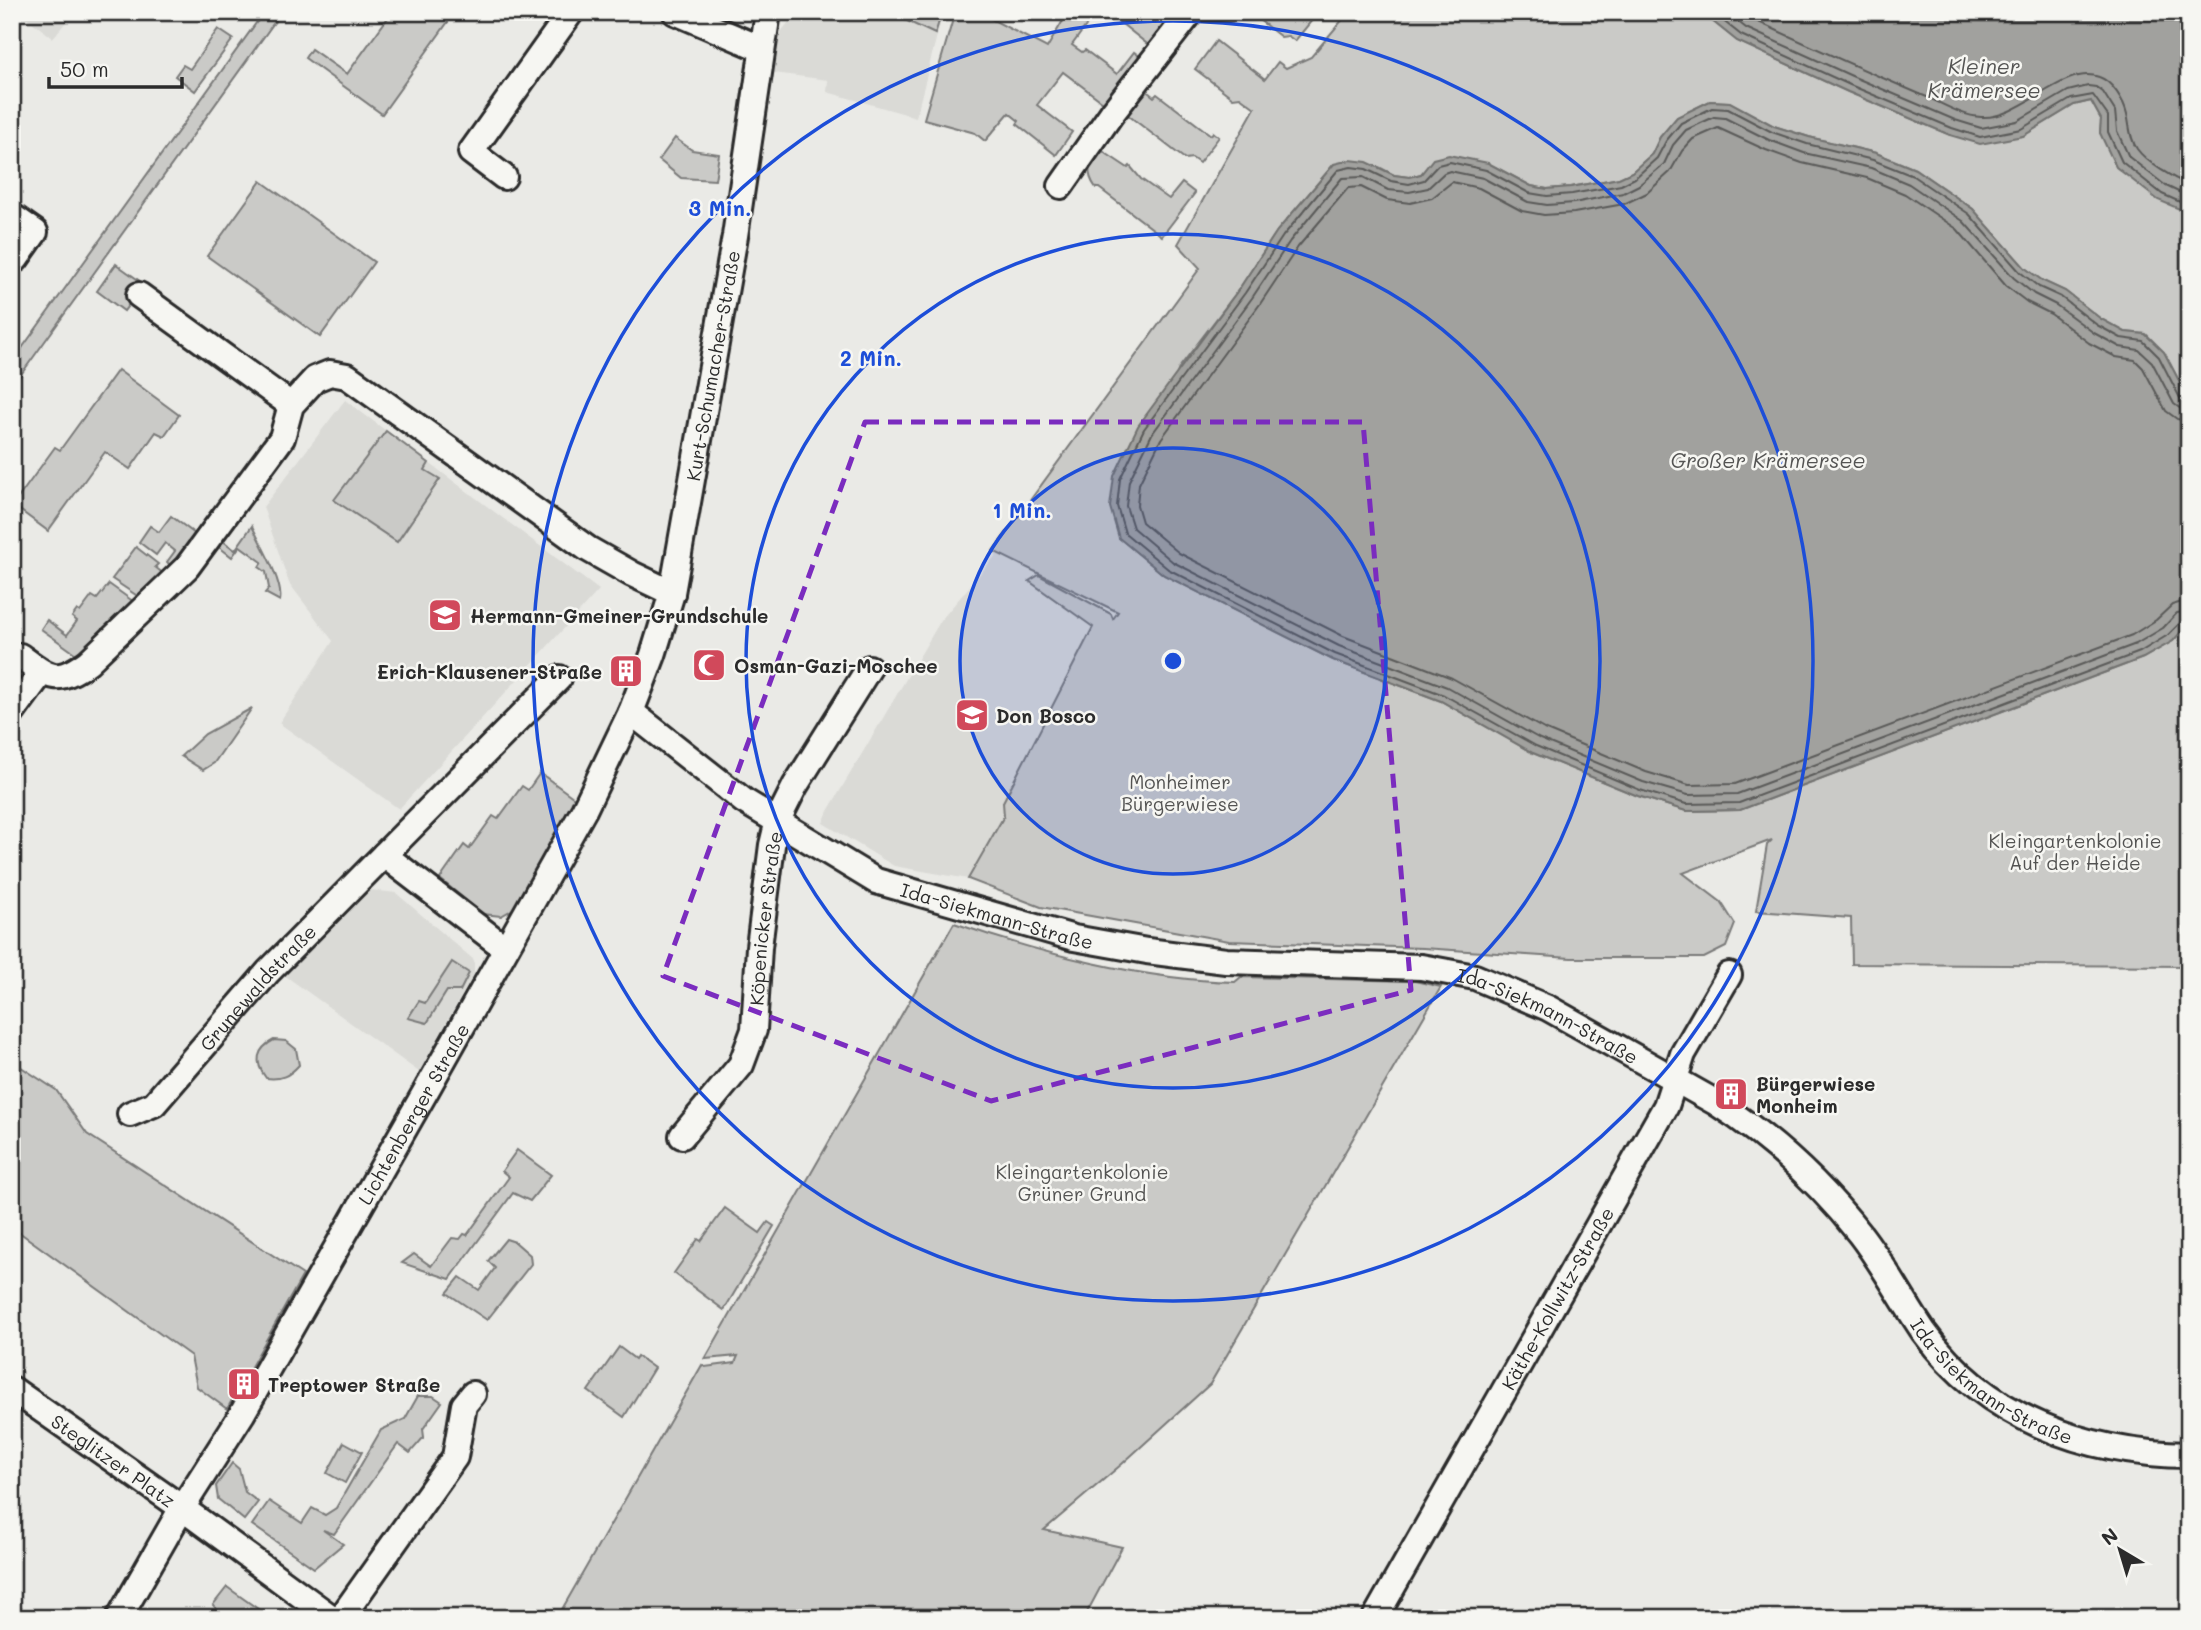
<svg xmlns="http://www.w3.org/2000/svg" width="2201" height="1630" font-family="Mali,sans-serif">
	<style>
		.built { fill: #dadad6 }
		.green { fill: #cacac7; stroke: #7a7a79; stroke-width: 2 }
		.water { fill: #a1a19e; stroke: #727270; stroke-width: 2 }
		.lines { fill: none; stroke-linecap: round; stroke-linejoin: round }
		.shore { stroke: #5a5a59; stroke-width: 2 }
		.minor-casing { stroke: #2b2b2b; stroke-width: 30 }
		.minor { stroke: #f6f6f2; stroke-width: 24 }
		.marked { fill: none; stroke: #7b2cbf; stroke-width: 5; stroke-dasharray: 14 9; stroke-linejoin: round }
		.ring { fill: none; stroke: #1d4ed8; stroke-width: 3.5 }
		.labels { text-anchor: middle; dominant-baseline: central; stroke-width: 5; stroke-linejoin: round; paint-order: stroke }
		.street-label { font-size: 19px; fill: #2b2b2b; stroke: #f6f6f2 }
		.poi-label { font-size: 19px; font-weight: bold; fill: #2b2b2b; stroke: #f6f6f2; text-anchor: start }
		.park-label { font-size: 19px; fill: #535352; stroke: #f6f6f2 }
		.water-label { font-size: 21px; font-style: italic; fill: #545453; stroke: #f6f6f2 }
		.centre { fill: #1d4ed8; stroke: #f6f6f2; stroke-width: 3.5 }
		.ring-label { font-size: 21px; text-anchor: middle; font-weight: bold; fill: #1d4ed8; stroke: #f6f6f2; stroke-width: 5; stroke-linejoin: round; paint-order: stroke }
	</style>
	<rect width="100%" height="100%" fill="#eaeae6"/>
	<filter id="ink" filterUnits="userSpaceOnUse"><feTurbulence type="fractalNoise" baseFrequency=".0143" numOctaves="2"/><feDisplacementMap in="SourceGraphic" scale="14" xChannelSelector="R" yChannelSelector="G"/><feConvolveMatrix kernelMatrix="1 2 1 2 8 2 1 2 1" color-interpolation-filters="sRGB"/></filter>
	<g filter="url(#ink)">
		<g class="built">
			<polygon points="19,12 74,12 53,38"/>
			<polygon points="793,12 943,12 916,117 827,92 828,80 774,73 780,33 792,18"/>
			<polygon points="345,400 599,590 399,809 279,723 333,641 289,583 263,507"/>
			<polygon points="998,553 1118,611 968,879 894,866 823,823 828,811 941,620"/>
			<polygon points="363,889 396,893 474,960 474,973 419,1072 280,972"/>
		</g>
		<g class="green">
			<polygon points="264,12 271,12 278,17 12,387 12,362"/>
			<polygon points="392,12 455,12 382,114 305,58 311,49 347,74"/>
			<polygon points="888,12 942,12 935,34"/>
			<polygon points="955,12 978,12 1047,48 1068,12 1096,12 1072,45 1082,52 1085,50 1117,74 1134,52 1142,58 1107,105 1063,72 1037,105 1072,132 1056,155 1017,124 1019,121 1009,113 985,141 975,133 924,119"/>
			<polygon points="1107,12 1156,12 1164,18 1169,12 1179,12 1151,47"/>
			<polygon points="1249,12 1303,12 1306,15 1315,12 1317,14 1295,41 1288,36 1281,37"/>
			<polygon points="1349,12 1701,12 1737,41 1848,92 1950,135 2023,136 2074,105 2091,101 2101,119 2100,133 2189,213 2189,408 2187,396 2164,352 2146,334 2125,332 2101,319 2065,291 2043,281 2025,268 1973,209 1915,169 1876,153 1809,137 1774,126 1729,102 1710,101 1677,117 1660,137 1652,154 1632,172 1619,178 1571,187 1547,189 1531,186 1488,163 1430,165 1421,174 1409,177 1394,175 1379,167 1334,164 1277,231 1239,289 1179,368 1119,538 1164,575 1333,660 1441,701 1533,753 1638,796 1686,811 1740,810 2143,658 2173,641 2189,623 2189,966 1852,964 1851,918 1756,911 1767,845 1772,840 1683,873 1721,902 1735,924 1726,947 1704,958 1571,958 1423,948 1229,941 1041,907 968,879 1004,816 1003,802 1093,627 1029,581 1039,575 1111,614 1113,619 1118,612 993,551 1200,268 1178,244 1255,108 1240,97 1233,98 1195,69 1216,41 1265,79 1278,62 1286,68 1311,57"/>
			<polygon points="218,29 233,39 195,91 175,76 183,65 190,69"/>
			<polygon points="1142,87 1154,97 1157,94 1211,135 1213,132 1219,137 1199,163 1192,158 1185,159 1124,112"/>
			<polygon points="675,138 692,150 719,154 715,180 681,178 659,160"/>
			<path d="M 1098,148 L 1128,168 L 1130,166 L 1141,179 L 1169,199 L 1182,183 L 1195,193 L 1162,236 L 1099,188 L 1096,188 C 1085,173 1089,163 1098,148 Z"/>
			<polygon points="261,181 374,262 320,337 207,256"/>
			<polygon points="116,264 144,284 124,311 97,291"/>
			<polygon points="118,370 179,415 164,436 156,432 130,469 105,452 48,531 13,505 55,447 60,450"/>
			<polygon points="386,431 429,463 425,470 440,479 397,542 334,500"/>
			<polygon points="171,516 195,534 171,566 167,562 175,551 165,543 156,555 139,542 150,526 159,532"/>
			<path d="M 252,526 C 260,543 284,583 280,601 L 265,593 L 269,588 L 266,572 L 259,567 L 262,562 L 240,546 L 232,557 L 219,547 L 223,541 L 235,550 Z"/>
			<polygon points="136,547 158,564 155,567 164,574 139,597 112,579"/>
			<polygon points="109,584 134,602 76,654 41,629 47,620 67,635 77,621 72,617 77,610 80,612 92,596 97,599"/>
			<polygon points="252,708 214,763 203,770 181,756 205,734"/>
			<polygon points="540,773 577,800 544,853 515,908 501,916 483,914 440,879 464,845 469,849 493,816 498,819 522,786 528,790"/>
			<path d="M 954,923 C 1039,953 1144,980 1235,982 L 1241,977 L 1415,981 L 1441,987 L 1210,1384 L 1122,1464 L 1044,1530 L 1122,1547 L 1084,1618 L 557,1618 L 702,1365 L 705,1367 L 735,1363 L 738,1356 L 705,1359 Z"/>
			<polygon points="452,962 469,973 460,991 447,991 427,1023 408,1018 419,1001 425,1003"/>
			<path d="M 274,1040 L 286,1041 L 296,1049 L 299,1065 C 289,1076 281,1080 266,1078 C 254,1062 256,1049 274,1040 Z"/>
			<polygon points="12,1061 56,1090 87,1134 303,1275 227,1409 197,1387 191,1356 12,1227"/>
			<polygon points="517,1150 551,1175 530,1201 513,1193 450,1279 402,1263 414,1254 431,1266 452,1238 460,1239 464,1234 467,1235 509,1177 502,1171"/>
			<polygon points="725,1208 760,1233 768,1222 774,1226 724,1310 674,1273 698,1239 701,1241"/>
			<polygon points="506,1239 515,1242 530,1255 531,1264 487,1320 447,1293 460,1277 479,1290 495,1268 488,1261"/>
			<polygon points="619,1347 635,1359 637,1356 654,1368 624,1417 588,1391"/>
			<polygon points="418,1396 433,1396 442,1402 423,1429 424,1437 410,1453 398,1444 334,1534 323,1530 343,1544 314,1568 252,1525 269,1501 302,1523 312,1508 325,1515 336,1508 381,1430 405,1419"/>
			<polygon points="344,1442 362,1452 345,1483 327,1473"/>
			<polygon points="232,1463 239,1469 245,1492 258,1502 244,1520 218,1499 216,1486"/>
			<polygon points="227,1587 258,1609 251,1618 224,1618 213,1605"/>
		</g>
		<g class="water">
			<polygon points="1701,12 2189,12 2189,213 2158,200 2116,167 2100,133 2101,119 2091,101 2074,105 2023,136 1980,144 1950,135 1848,92 1737,41"/>
			<polygon points="1710,101 1730,102 1774,126 1809,137 1876,153 1915,169 1973,209 2025,268 2043,281 2065,291 2101,319 2125,332 2145,334 2164,352 2187,396 2189,408 2189,623 2173,641 2143,658 1740,810 1686,811 1638,796 1533,753 1441,701 1333,660 1164,575 1119,538 1110,507 1114,476 1138,426 1239,289 1277,231 1334,164 1350,160 1367,162 1394,175 1409,177 1421,174 1433,159 1449,155 1488,163 1531,186 1547,189 1571,187 1619,178 1632,172 1652,154 1660,137 1677,117"/>
		</g>
		<g class="lines">
			<g class="shore">
				<polyline points="1712,12 1741,35 1850,85 1952,128 1980,137 2021,129 2071,99 2093,95 2108,116 2108,132 2122,162 2162,194 2189,206"/>
				<polyline points="1726,12 1746,28 1854,77 1955,120 1981,128 2017,121 2068,91 2088,86 2096,87 2103,92 2115,111 2117,131 2129,157 2166,186 2189,197"/>
				<path d="M 1743,12 L 1752,19 C 1808,45 1864,70 1922,95 C 1940,102 1961,116 1981,117 C 2021,120 2063,64 2099,77 C 2112,81 2124,101 2127,114 C 2130,126 2129,137 2137,149 C 2147,163 2173,178 2189,185"/>
				<polyline points="2189,401 2180,398 2159,357 2143,341 2121,338 2097,325 2061,297 2039,287 2020,272 1969,214 1913,176 1873,160 1807,144 1772,132 1728,109 1712,108 1681,123 1666,141 1657,158 1635,178 1621,185 1572,194 1547,196 1529,193 1486,170 1450,162 1438,165 1424,180 1409,184 1391,181 1366,169 1351,167 1338,170 1283,236 1245,293 1144,429 1120,479 1117,506 1125,533 1168,569 1335,654 1444,695 1536,746 1640,790 1686,804 1739,803 2140,652 2168,635 2182,621 2189,619"/>
				<polyline points="2189,410 2181,409 2174,404 2152,362 2139,350 2120,347 2094,333 2056,305 2034,294 2014,278 1963,221 1909,184 1871,168 1804,153 1769,140 1725,118 1714,117 1686,130 1673,145 1664,164 1639,185 1623,193 1574,203 1547,205 1528,202 1483,178 1450,171 1444,173 1428,188 1409,192 1388,190 1363,177 1342,178 1290,241 1252,298 1152,434 1129,481 1126,506 1133,528 1173,562 1339,646 1447,687 1540,739 1643,782 1688,795 1737,794 2136,644 2163,628 2177,613 2189,611"/>
				<polyline points="2189,421 2177,419 2166,411 2143,368 2135,360 2116,357 2089,343 2051,314 2027,302 2006,286 1957,229 1905,194 1867,178 1802,163 1766,150 1718,128 1693,139 1682,151 1670,172 1647,193 1624,204 1574,213 1544,215 1522,211 1479,188 1452,182 1432,198 1410,203 1387,200 1361,187 1348,188 1298,247 1260,304 1161,439 1139,484 1137,505 1142,522 1179,553 1343,636 1452,678 1544,729 1646,772 1689,785 1735,784 2132,635 2156,620 2172,605 2189,600"/>
			</g>
			<g class="minor-casing">
				<g id="minor">
					<polyline points="675,12 762,49"/>
					<polyline points="504,177 471,152 571,12"/>
					<polyline points="1061,186 1112,113 1191,12"/>
					<polyline points="12,216 35,232 16,259"/>
					<polyline points="139,295 291,405"/>
					<path d="M 20,656 C 50,678 56,685 88,662 L 187,567 L 282,438 L 291,405 L 315,379 L 330,373 L 347,376 L 588,549 L 632,574 L 672,593"/>
					<path id="s1" d="M 631,712 L 744,801 L 876,881 L 1074,938 L 1147,951 L 1226,961 L 1421,967 L 1475,977 L 1548,1008 L 1715,1102 C 1771,1138 1819,1182 1860,1234 C 1884,1265 1902,1300 1924,1332 C 1986,1418 2086,1454 2189,1455"/>
					<polyline points="12,713 42,672"/>
					<polyline points="384,855 505,948"/>
					<path id="s2" d="M 130,1114 L 154,1104 L 268,972 L 559,678"/>
					<path id="s3" d="M 682,1136 L 741,1065 L 754,1030 L 759,947 L 772,845 L 778,820 L 795,786 L 869,668"/>
					<path id="s4" d="M 12,1389 L 182,1508 L 332,1618"/>
					<path id="s5" d="M 119,1618 L 182,1508 L 242,1414 L 427,1089 L 584,810 L 631,712 L 653,655 L 672,593 L 735,236 L 768,12"/>
					<polyline points="341,1618 455,1457 464,1405 473,1394"/>
					<path id="s6" d="M 1375,1618 L 1666,1106 L 1683,1054 L 1729,975"/>
				</g>
			</g>
			<use href="#minor" class="minor"/>
		</g>
	</g>
	<path class="marked" d="M 865,422 L 1363,422 L 1411,990 L 991,1101 L 663,976 Z"/>
	<circle cx="1173" cy="661" r="213" fill="#1d4ed8" fill-opacity=".12"/>
	<g class="ring">
		<circle cx="1173" cy="661" r="213"/>
		<circle cx="1173" cy="661" r="427"/>
		<circle cx="1173" cy="661" r="640"/>
	</g>
	<defs>
		<g id="school-square" transform="scale(1.75)"><rect x="-9" y="-9" width="18" height="18" rx="4" fill="#d1495b" stroke="#f6f6f2"/><path d="M0-5L7-2L0 1L-7-2ZM-4 1L0 2.5L4 1V4Q0 6-4 4Z" fill="#fff"/></g>
		<g id="mosque-square" transform="scale(1.75)"><rect x="-9" y="-9" width="18" height="18" rx="4" fill="#d1495b" stroke="#f6f6f2"/><path d="M3.5-4.9A6 6 0 1 0 3.5 4.9A5 5 0 1 1 3.5-4.9Z" fill="#fff"/></g>
		<g id="building-square" transform="scale(1.75)"><rect x="-9" y="-9" width="18" height="18" rx="4" fill="#d1495b" stroke="#f6f6f2"/><path d="M-4-6H4V6H1V3H-1V6H-4ZM-2.5-4.3h1.7v1.8h-1.7ZM.8-4.3h1.7v1.8H.8ZM-2.5-1h1.7V.8h-1.7ZM.8-1h1.7V.8H.8Z" fill="#fff"/></g>
	</defs>
	<g fill-rule="evenodd">
		<use href="#school-square" x="445" y="615"/>
		<use href="#mosque-square" x="709" y="665"/>
		<use href="#building-square" x="626" y="671"/>
		<use href="#school-square" x="972" y="715"/>
		<use href="#building-square" x="1731" y="1094"/>
		<use href="#building-square" x="244" y="1384"/>
	</g>
	<g class="labels">
		<g class="street-label">
			<text stroke="none"><textPath href="#s5" startOffset="1398">Kurt-Schumacher-Straße</textPath></text>
			<text stroke="none"><textPath href="#s1" startOffset="424">Ida-Siekmann-Straße</textPath></text>
			<text stroke="none"><textPath href="#s3" startOffset="242">Köpenicker Straße</textPath></text>
			<text stroke="none"><textPath href="#s2" startOffset="182">Grunewaldstraße</textPath></text>
			<text stroke="none"><textPath href="#s1" startOffset="990">Ida-Siekmann-Straße</textPath></text>
			<text stroke="none"><textPath href="#s5" startOffset="584">Lichtenberger Straße</textPath></text>
			<text stroke="none"><textPath href="#s6" startOffset="368">Käthe-Kollwitz-Straße</textPath></text>
			<text stroke="none"><textPath href="#s1" startOffset="1578">Ida-Siekmann-Straße</textPath></text>
			<text stroke="none"><textPath href="#s4" startOffset="124">Steglitzer Platz</textPath></text>
		</g>
		<g class="poi-label">
			<text x="470" y="615">Hermann-Gmeiner-Grundschule</text>
			<text x="734" y="665">Osman-Gazi-Moschee</text>
			<text x="602" y="671" text-anchor="end">Erich-Klausener-Straße</text>
			<text x="996" y="715">Don Bosco</text>
			<text x="1756" y="1083">Bürgerwiese<tspan x="1756" dy="22">Monheim</tspan></text>
			<text x="268" y="1384">Treptower Straße</text>
		</g>
		<g class="park-label">
			<text x="1180" y="781">Monheimer<tspan x="1180" dy="22">Bürgerwiese</tspan></text>
			<text x="2075" y="840">Kleingartenkolonie<tspan x="2075" dy="22">Auf der Heide</tspan></text>
			<text x="1082" y="1171">Kleingartenkolonie<tspan x="1082" dy="22">Grüner Grund</tspan></text>
		</g>
		<g class="water-label">
			<text x="1984" y="65">Kleiner<tspan x="1984" dy="24">Krämersee</tspan></text>
			<text x="1768" y="459">Großer Krämersee</text>
		</g>
	</g>
	<circle cx="1173" cy="661" r="10" class="centre"/>
	<g class="ring-label">
		<text x="720" y="216">3 Min.</text>
		<text x="871" y="366">2 Min.</text>
		<text x="1022" y="518">1 Min.</text>
	</g>
	<rect width="2201" height="1630" fill="none" stroke="#f6f6f2" stroke-width="42"/>
	<rect x="21" y="21" width="2159" height="1588" fill="none" stroke="#2b2b2b" stroke-width="2.5" filter="url(#ink)"/>
	<g transform="translate(2120 1550) rotate(322)" stroke="#f6f6f2" stroke-width="5" paint-order="stroke">
	<path d="M0-5L12 26L0 18L-12 26Z" fill="#2b2b2b"/>
	<text y="-10" font-size="19" font-weight="bold" text-anchor="middle" fill="#2b2b2b">N</text>
	</g>
	<path d="M49 77v10h133v-10" fill="none" stroke="#2b2b2b" stroke-width="3.5"/>
	<text x="60" y="77" font-size="21" fill="#2b2b2b" stroke="#f6f6f2" stroke-width="5" paint-order="stroke">50 m</text>
</svg>
